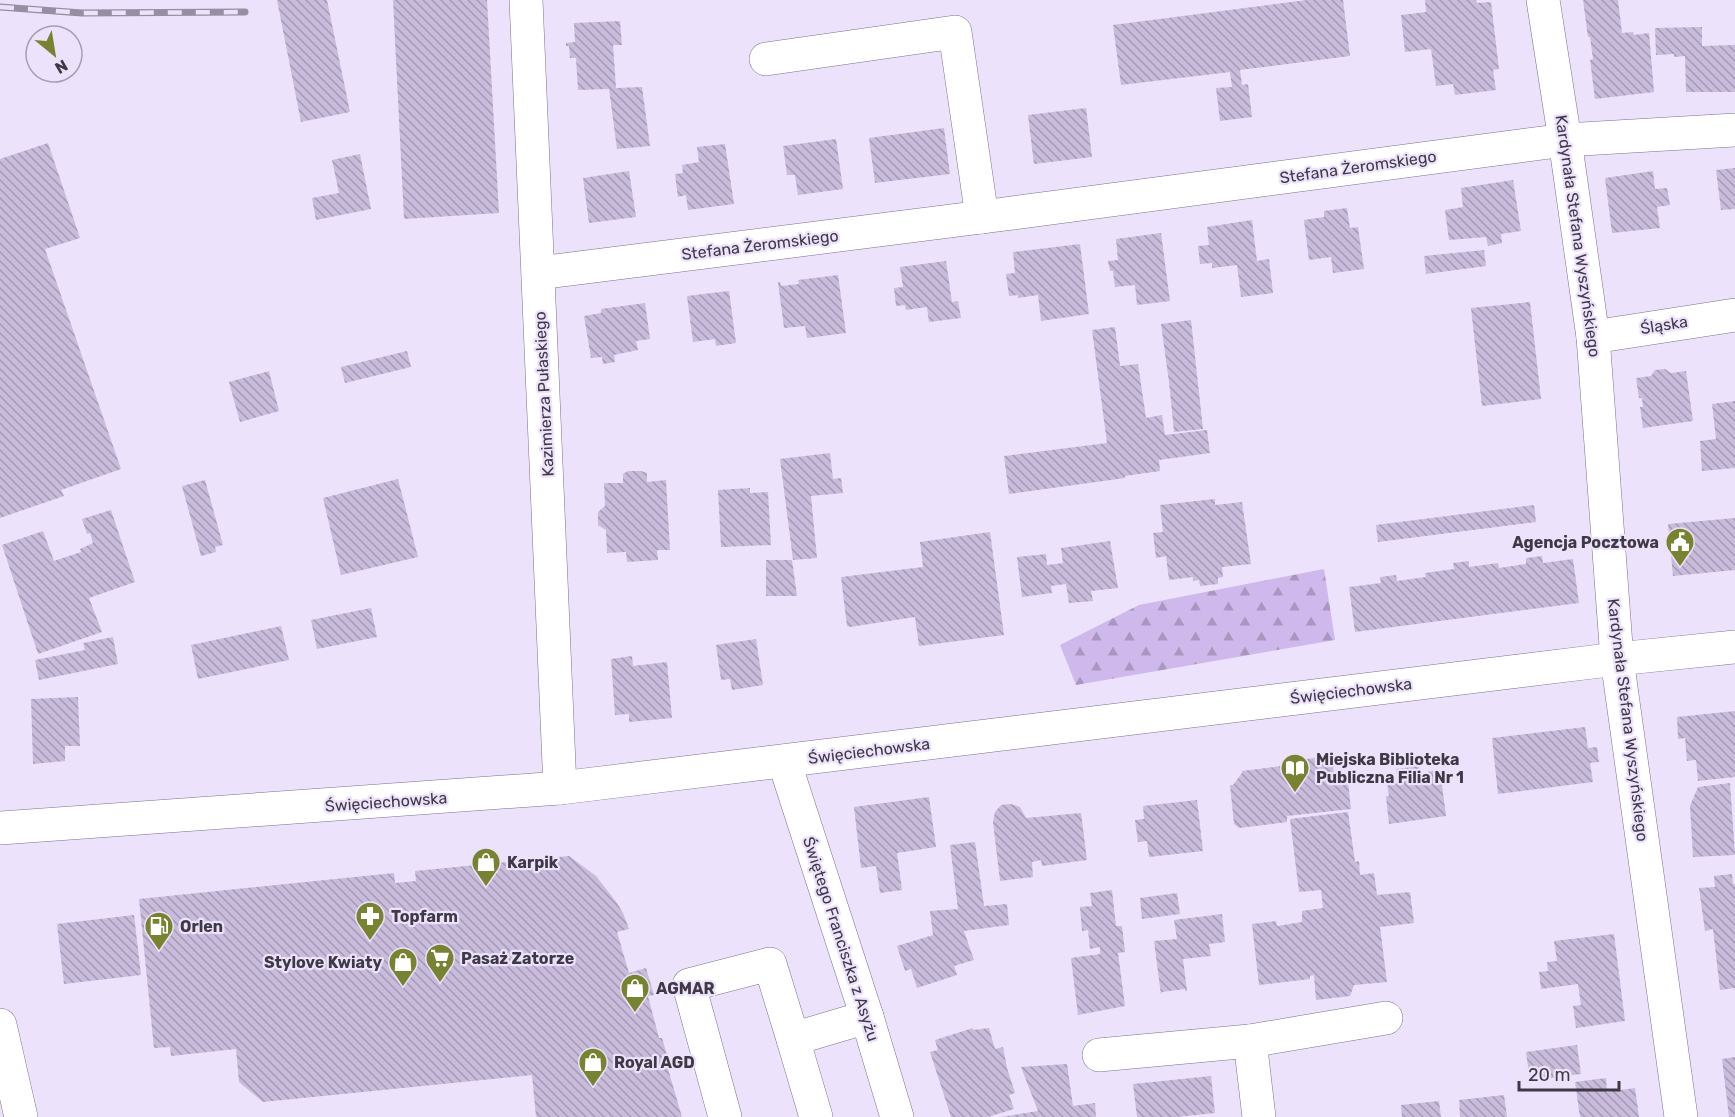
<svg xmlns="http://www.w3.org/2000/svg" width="1735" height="1117" font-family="Rubik,sans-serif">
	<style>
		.forest { fill: url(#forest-firs) }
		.building { fill: url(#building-back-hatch) }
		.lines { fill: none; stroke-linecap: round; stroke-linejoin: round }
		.minor-casing { stroke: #7c708d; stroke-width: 34 }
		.minor { stroke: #fff; stroke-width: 33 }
		.rail-casing { stroke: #968ea1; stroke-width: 7 }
		.rail { stroke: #ede2fc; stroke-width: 4.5; stroke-dasharray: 14; stroke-linecap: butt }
		.labels { text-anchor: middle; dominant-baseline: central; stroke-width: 4.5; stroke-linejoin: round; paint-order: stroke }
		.street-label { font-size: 16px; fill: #3e3945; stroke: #ede2fc }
		.poi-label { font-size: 16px; font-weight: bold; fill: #3e3945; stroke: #ede2fc; text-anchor: start }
	</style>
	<defs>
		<pattern id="forest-firs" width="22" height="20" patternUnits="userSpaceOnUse" patternTransform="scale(1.5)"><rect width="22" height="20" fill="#cfb8ec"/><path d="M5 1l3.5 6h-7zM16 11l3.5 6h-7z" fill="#a997c1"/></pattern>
		<pattern id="building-back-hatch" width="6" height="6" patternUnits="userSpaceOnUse" patternTransform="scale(1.5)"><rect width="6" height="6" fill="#c9bbdb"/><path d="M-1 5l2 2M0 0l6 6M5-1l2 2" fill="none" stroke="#a599b3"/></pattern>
	</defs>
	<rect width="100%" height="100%" fill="#ede2fc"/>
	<polygon class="forest" points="1324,569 1335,640 1076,685 1060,645 1139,605"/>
	<g class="building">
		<polygon points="277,0 327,0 350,112 301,122"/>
		<polygon points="393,0 487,0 499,213 404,219"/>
		<polygon points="1307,0 1343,0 1350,56 1240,70 1242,85 1248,84 1252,117 1220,121 1216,88 1232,87 1230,72 1121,85 1113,25"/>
		<polygon points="1425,0 1476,0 1477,3 1491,2 1499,69 1493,70 1496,90 1455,95 1453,84 1436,86 1431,49 1405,52 1401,15 1426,12"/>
		<polygon points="1583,0 1618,0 1622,33 1633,32 1634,35 1649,33 1654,92 1595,99 1590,60 1593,59 1590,37 1588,37"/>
		<polygon points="620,21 622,45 613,45 616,88 642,87 650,146 617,149 609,89 578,90 576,58 570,58 569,46 566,46 566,43 575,42 574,23"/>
		<polygon points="1702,27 1702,46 1735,45 1735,92 1686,92 1685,56 1674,57 1674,54 1656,55 1655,28"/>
		<polygon points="1086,108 1092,157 1034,164 1028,115"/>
		<polygon points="944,128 950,174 875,183 869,138"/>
		<polygon points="836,139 843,189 798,195 795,175 787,175 783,146"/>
		<polygon points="48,143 80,238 45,249 121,469 61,490 64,496 0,518 0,159"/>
		<polygon points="725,144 734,204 688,210 686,195 678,197 675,174 683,173 682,165 699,162 697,147"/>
		<polygon points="360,154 371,209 316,220 312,198 339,193 332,160"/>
		<polygon points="1735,168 1735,209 1721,210 1716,170"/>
		<polygon points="629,171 636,217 589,223 583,178"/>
		<polygon points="1653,171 1655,189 1667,188 1670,205 1657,207 1660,228 1612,233 1605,178"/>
		<polygon points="1513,180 1521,231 1501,234 1502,243 1488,246 1486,237 1449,240 1445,210 1463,207 1461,188"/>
		<polygon points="1347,208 1350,228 1358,227 1364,269 1333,273 1331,257 1309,260 1304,220 1324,217 1324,211"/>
		<polygon points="1252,220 1257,261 1269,259 1273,293 1241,297 1237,265 1212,268 1212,263 1200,264 1198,246 1209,245 1207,227"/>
		<polygon points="1161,233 1170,301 1137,305 1135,285 1115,287 1113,271 1110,271 1108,261 1118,260 1116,239"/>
		<polygon points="1080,244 1089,314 1041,321 1038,295 1018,298 1018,295 1009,296 1006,274 1015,273 1013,252"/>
		<polygon points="1484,250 1486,266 1426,274 1424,256"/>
		<polygon points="946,261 952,302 958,301 961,318 929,322 927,307 906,310 905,305 896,306 894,288 903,287 900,267"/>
		<polygon points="838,275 846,333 807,338 805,326 784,328 778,282 780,282 781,286 799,284 798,280"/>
		<polygon points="729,291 736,343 716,346 715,339 693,342 687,296"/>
		<polygon points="1530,302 1541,399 1482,406 1471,308"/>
		<polygon points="645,303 650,339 636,341 638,350 614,355 615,362 603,364 602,357 591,358 584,316 601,313 601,309"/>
		<polygon points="1191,320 1203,429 1174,432 1169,382 1161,324"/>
		<polygon points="1115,327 1120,366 1138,364 1146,418 1162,415 1165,435 1207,430 1210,453 1159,460 1160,471 1125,476 1125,478 1009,494 1004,456 1107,443 1092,330"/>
		<polygon points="407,351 411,367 345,383 341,367"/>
		<polygon points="1665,369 1671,373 1686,371 1693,421 1643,428 1640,407 1643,407 1642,398 1639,398 1636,378 1651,376 1655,370"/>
		<polygon points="269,371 279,411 240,422 229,382"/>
		<polygon points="1735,401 1735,468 1702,471 1700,441 1716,439 1712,404"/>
		<polygon points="830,453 833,479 841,478 843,493 811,496 817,558 793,560 780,459"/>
		<polygon points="628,471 641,471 647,473 647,482 666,480 670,550 657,550 658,560 627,562 626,552 607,553 606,530 598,525 598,512 605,506 604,483 623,483 623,474"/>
		<polygon points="398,479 418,557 341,575 323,498"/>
		<polygon points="205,480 223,545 215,547 216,552 201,556 182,486"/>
		<polygon points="750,488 750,493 768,492 771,545 721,547 718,490"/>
		<polygon points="1215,499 1215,505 1242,502 1251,564 1222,567 1223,577 1218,578 1218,584 1200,586 1199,580 1193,581 1193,577 1169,580 1166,556 1156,558 1153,533 1163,532 1160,505"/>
		<polygon points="1534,505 1536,522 1378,542 1376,525"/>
		<polygon points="111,510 135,582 89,598 102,632 38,654 2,545 43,531 54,561 81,552 80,549 93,543 90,533 87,534 82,519"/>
		<polygon points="1735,518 1735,570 1673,576 1668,524"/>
		<polygon points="990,532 1004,635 919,646 915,617 850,627 847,626 841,577 923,567 920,542"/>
		<polygon points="1110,541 1118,588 1091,591 1093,601 1069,603 1066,584 1051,586 1052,593 1022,597 1017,557 1046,554 1047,565 1063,563 1061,548"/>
		<polygon points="1542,556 1543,563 1573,559 1579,603 1355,632 1349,587 1381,583 1380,577 1396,575 1397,581 1426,577 1425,573 1454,569 1453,563 1469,561 1469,567 1498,563 1499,568 1526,564 1526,558"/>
		<polygon points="766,560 792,560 797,596 766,596"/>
		<polygon points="371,608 377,637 317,649 311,620"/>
		<polygon points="281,626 289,660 198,679 191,645"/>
		<polygon points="113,637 118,664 39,680 35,660 85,650 83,643"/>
		<polygon points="756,639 763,685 732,690 730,679 721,680 716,645"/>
		<polygon points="632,656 633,666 667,662 672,718 629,722 629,714 615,715 611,659"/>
		<polygon points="78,697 80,746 65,746 65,761 33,764 31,699"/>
		<polygon points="1735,711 1735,777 1698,781 1696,760 1687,761 1685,738 1678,739 1677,717"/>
		<polygon points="1585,727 1588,748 1597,747 1599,762 1590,763 1593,782 1498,794 1492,738"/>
		<polygon points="1332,756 1335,783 1348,782 1351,809 1287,816 1287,822 1239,828 1234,824 1230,785 1233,785 1242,773 1242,771 1281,766 1281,762"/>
		<polygon points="1419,766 1420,773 1440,770 1446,816 1389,824 1386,796 1389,796 1387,784 1398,783 1396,769"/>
		<polygon points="1730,783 1735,855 1693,857 1690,806 1698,787"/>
		<polygon points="929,797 936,847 897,853 902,890 880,893 876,866 861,868 854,807"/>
		<polygon points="1197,800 1203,851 1149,857 1147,841 1138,842 1135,820 1144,819 1143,806"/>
		<polygon points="1011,804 1020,807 1026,818 1081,813 1087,860 1042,866 1041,860 1032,862 1033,877 1000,881 993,822 995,812 1001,805"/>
		<polygon points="1348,812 1355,862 1359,861 1360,875 1374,873 1377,895 1410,892 1414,923 1380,927 1387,982 1354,985 1350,996 1316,1000 1314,975 1310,976 1310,979 1259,985 1252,924 1276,921 1277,926 1302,922 1302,911 1323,908 1321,890 1299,892 1290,819"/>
		<polygon points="975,842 984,906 1007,904 1009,925 964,931 974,960 954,966 957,975 917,988 911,969 905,971 897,946 933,935 930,911 958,909 950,845"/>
		<polygon points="569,856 596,876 617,903 623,913 629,929 617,932 629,973 646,968 654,995 648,996 659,1038 662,1038 669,1062 666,1062 682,1117 536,1117 532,1075 263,1102 239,1082 236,1049 171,1056 170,1047 154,1048 139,899 394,873 395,883 416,881 415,871"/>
		<polygon points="1732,874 1733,884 1735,884 1735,988 1720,990 1713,929 1705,931 1699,888 1715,887 1714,876"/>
		<polygon points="1112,890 1116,926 1122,926 1125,952 1118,953 1125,1006 1078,1015 1071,958 1100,954 1100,947 1090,949 1088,930 1082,931 1080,907 1092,906 1090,893"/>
		<polygon points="1177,893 1180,914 1142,919 1140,898"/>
		<polygon points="1222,914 1225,942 1209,944 1211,956 1183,959 1187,991 1185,991 1185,989 1162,992 1161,995 1154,941 1177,939 1174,920"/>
		<polygon points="134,915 141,975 64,984 57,924"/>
		<polygon points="1614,934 1625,1021 1576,1028 1573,1006 1581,1005 1578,984 1541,989 1539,972 1548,971 1547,962 1557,961 1554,941"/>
		<polygon points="973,1028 973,1030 989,1028 995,1049 1003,1047 1007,1068 1015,1093 1009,1095 1014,1109 988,1117 951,1117 930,1052 938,1050 935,1040"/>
		<polygon points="1577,1045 1581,1074 1530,1081 1526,1052"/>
		<polygon points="1735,1057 1735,1117 1729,1117 1722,1059"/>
		<polygon points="1067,1064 1073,1106 1095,1103 1096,1117 1001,1117 1038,1111 1021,1067"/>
		<polygon points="1211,1076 1215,1113 1176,1117 1137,1117 1133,1084"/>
		<polygon points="1606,1078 1607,1092 1635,1088 1639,1117 1580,1117 1575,1082"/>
		<polygon points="1504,1095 1507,1117 1460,1117 1459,1100"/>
		<polygon points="1439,1101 1441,1117 1402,1117 1401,1105"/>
	</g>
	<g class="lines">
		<g class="minor-casing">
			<g id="minor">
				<polyline points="526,0 560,788"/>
				<polyline points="1543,0 1565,140 1593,337 1617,659 1681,1117"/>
				<polyline points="766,59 955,32 982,217"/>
				<polyline points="539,273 982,217 1565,140 1735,130"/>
				<polyline points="1593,337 1735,315"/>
				<polyline points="784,761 867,1017 897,1117"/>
				<polyline points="0,828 560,788 1617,659 1735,647"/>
				<polyline points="0,1025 21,1117"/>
				<polyline points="793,1039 816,1117"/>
				<polyline points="1250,1041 1386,1018"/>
				<polyline points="1099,1055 1250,1041 1259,1117"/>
				<polyline points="725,1117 689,985 770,964 793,1039 867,1017"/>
			</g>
		</g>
		<use href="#minor" class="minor"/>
		<g class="rail-casing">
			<polyline id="rail" points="0,7 82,13 245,12"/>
		</g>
		<use href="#rail" class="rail"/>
	</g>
	<defs>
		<g id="civic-pin" transform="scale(1.5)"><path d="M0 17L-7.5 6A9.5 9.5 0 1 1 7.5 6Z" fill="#778330" stroke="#ede2fc"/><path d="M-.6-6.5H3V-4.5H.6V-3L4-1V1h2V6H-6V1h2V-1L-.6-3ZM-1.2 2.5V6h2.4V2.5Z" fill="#fff"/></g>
		<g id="library-pin" transform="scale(1.5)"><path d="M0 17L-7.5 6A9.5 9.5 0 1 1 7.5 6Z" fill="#778330" stroke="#ede2fc"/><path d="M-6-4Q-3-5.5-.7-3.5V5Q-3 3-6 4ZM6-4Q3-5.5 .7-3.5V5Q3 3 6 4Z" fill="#fff"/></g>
		<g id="shop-pin" transform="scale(1.5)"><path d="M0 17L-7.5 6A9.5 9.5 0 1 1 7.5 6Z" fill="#778330" stroke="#ede2fc"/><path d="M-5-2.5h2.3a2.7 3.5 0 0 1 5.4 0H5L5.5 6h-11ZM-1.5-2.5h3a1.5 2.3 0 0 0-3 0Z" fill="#fff"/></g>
		<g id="pharmacy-pin" transform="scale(1.5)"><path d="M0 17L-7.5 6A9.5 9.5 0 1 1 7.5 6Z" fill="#778330" stroke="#ede2fc"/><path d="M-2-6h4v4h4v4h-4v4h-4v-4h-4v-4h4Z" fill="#fff"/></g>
		<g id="fuel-pin" transform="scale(1.5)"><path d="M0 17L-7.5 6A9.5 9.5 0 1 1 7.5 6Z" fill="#778330" stroke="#ede2fc"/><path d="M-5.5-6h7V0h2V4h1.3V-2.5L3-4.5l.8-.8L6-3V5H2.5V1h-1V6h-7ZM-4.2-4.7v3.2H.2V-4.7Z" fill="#fff"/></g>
		<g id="supermarket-pin" transform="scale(1.5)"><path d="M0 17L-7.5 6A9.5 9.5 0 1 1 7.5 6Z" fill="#778330" stroke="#ede2fc"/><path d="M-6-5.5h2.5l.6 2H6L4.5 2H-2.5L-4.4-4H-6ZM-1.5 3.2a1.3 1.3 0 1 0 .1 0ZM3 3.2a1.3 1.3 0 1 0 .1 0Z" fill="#fff"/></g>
	</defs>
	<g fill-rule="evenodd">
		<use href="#civic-pin" x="1680" y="542"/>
		<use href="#library-pin" x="1295" y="768"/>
		<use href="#shop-pin" x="486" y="862"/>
		<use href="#pharmacy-pin" x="370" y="916"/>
		<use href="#fuel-pin" x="159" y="926"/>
		<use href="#supermarket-pin" x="440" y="958"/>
		<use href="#shop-pin" x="403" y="962"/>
		<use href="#shop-pin" x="635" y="988"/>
		<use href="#shop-pin" x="593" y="1062"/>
	</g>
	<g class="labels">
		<g class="street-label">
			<text transform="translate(1358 167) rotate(-8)">Stefana Żeromskiego</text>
			<text transform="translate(1578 236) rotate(82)">Kardynała Stefana Wyszyńskiego</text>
			<text transform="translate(760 245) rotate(-7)">Stefana Żeromskiego</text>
			<text transform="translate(1664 325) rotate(-9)">Śląska</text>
			<text transform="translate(544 394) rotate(-93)">Kazimierza Pułaskiego</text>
			<text transform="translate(1351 691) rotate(-7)">Święciechowska</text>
			<text transform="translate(1628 720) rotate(83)">Kardynała Stefana Wyszyńskiego</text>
			<text transform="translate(869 751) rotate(-7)">Święciechowska</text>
			<text transform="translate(386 802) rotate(-4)">Święciechowska</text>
			<text transform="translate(841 939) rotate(72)">Świętego Franciszka z Asyżu</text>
		</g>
		<g class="poi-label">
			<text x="1659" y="542" text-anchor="end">Agencja Pocztowa</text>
			<text x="1316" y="759">Miejska Biblioteka<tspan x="1316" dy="18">Publiczna Filia Nr 1</tspan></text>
			<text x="507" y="862">Karpik</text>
			<text x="391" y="916">Topfarm</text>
			<text x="180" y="926">Orlen</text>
			<text x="461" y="958">Pasaż Zatorze</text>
			<text x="382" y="962" text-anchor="end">Stylove Kwiaty</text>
			<text x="656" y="988">AGMAR</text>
			<text x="614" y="1062">Royal AGD</text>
		</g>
	</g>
	<g transform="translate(54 54) rotate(150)"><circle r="28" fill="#ede2fc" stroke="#a79eb3" stroke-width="1.5"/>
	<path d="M0-4.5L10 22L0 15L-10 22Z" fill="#778330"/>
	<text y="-9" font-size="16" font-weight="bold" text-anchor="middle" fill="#3e3945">N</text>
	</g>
	<path d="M1519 1081v9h100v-9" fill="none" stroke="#3e3945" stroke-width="3"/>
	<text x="1528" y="1081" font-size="18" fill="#3e3945" stroke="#ede2fc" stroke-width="4.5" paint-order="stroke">20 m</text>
</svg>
